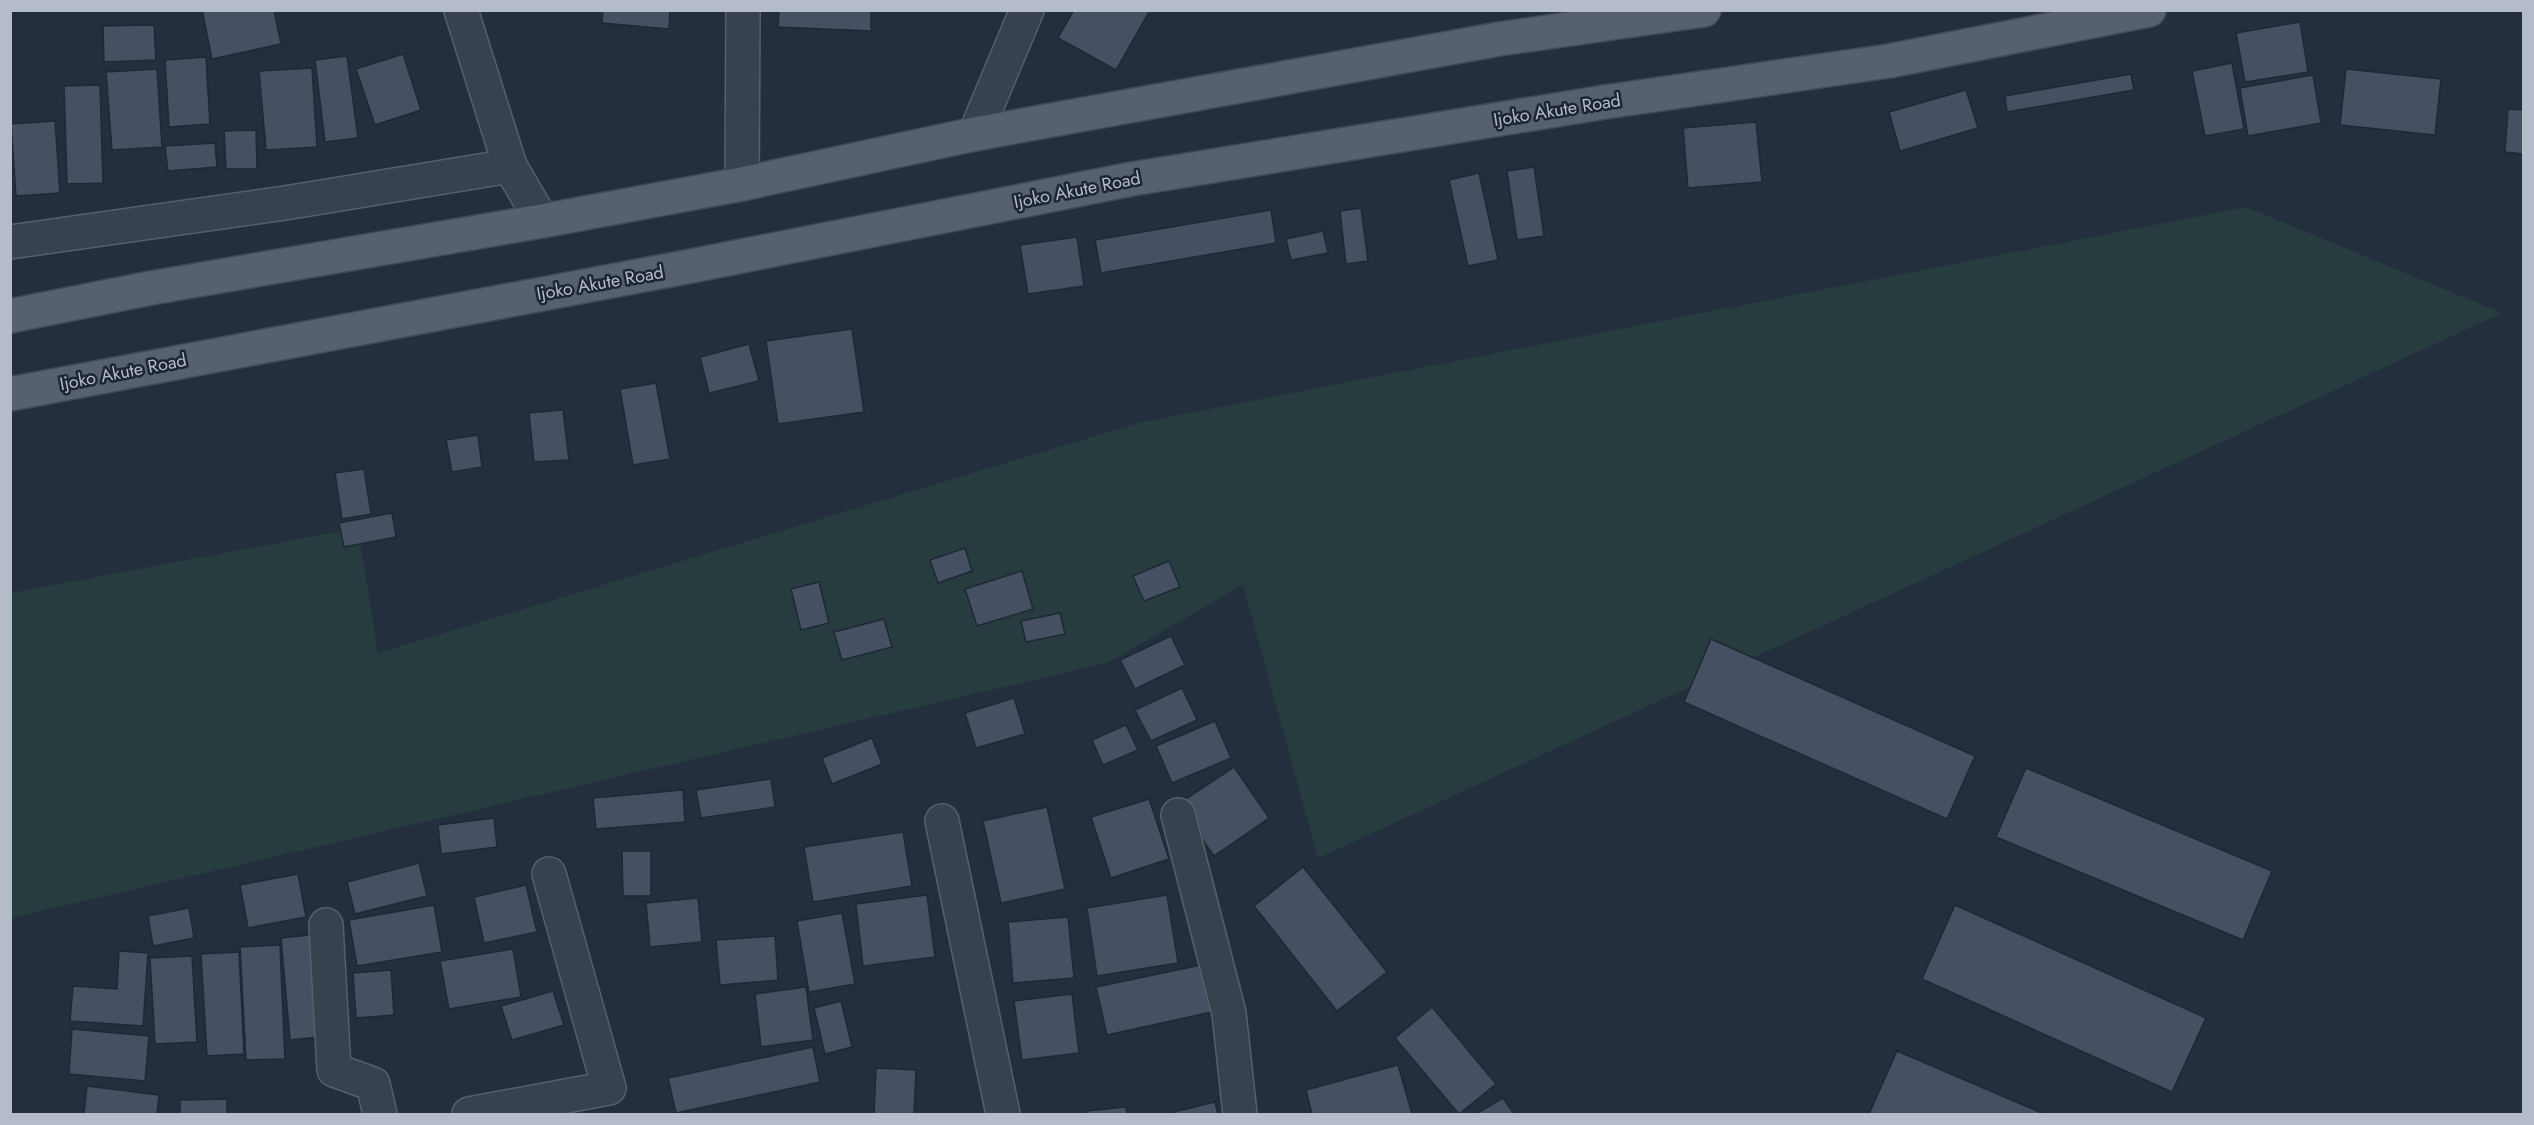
<svg xmlns="http://www.w3.org/2000/svg" width="2534" height="1125" font-family="Jost,sans-serif">
	<style>
		.green { fill: #263c3f }
		.building { fill: #455162; stroke: #1f2835; stroke-width: 1.5 }
		.lines { fill: none; stroke-linecap: round; stroke-linejoin: round }
		.minor-casing { stroke: #565f6c; stroke-width: 36 }
		.major-casing { stroke: #414a57; stroke-width: 36 }
		.minor { stroke: #38414e; stroke-width: 33 }
		.major { stroke: #56606e; stroke-width: 33 }
		.labels { text-anchor: middle; dominant-baseline: central; stroke-width: 5; stroke-linejoin: round; paint-order: stroke }
		.street-label { font-size: 18px; fill: #b4bcc9; stroke: #1d2633 }
	</style>
	<rect width="100%" height="100%" fill="#242f3e"/>
	<polygon class="green" points="2246,207 2502,313 1318,858 1243,585 1107,663 11,918 11,593 358,528 378,653 1138,423"/>
	<g class="building">
		<polygon points="10,10 43,10 43,11 10,13"/>
		<polygon points="202,10 274,10 281,44 212,59"/>
		<polygon points="603,10 670,10 669,29 602,23"/>
		<polygon points="779,10 871,10 871,31 778,27"/>
		<polygon points="1074,10 1150,10 1116,70 1058,38"/>
		<polygon points="2300,22 2308,72 2245,82 2236,33"/>
		<polygon points="154,25 156,60 104,62 103,26"/>
		<polygon points="403,54 421,110 375,125 356,69"/>
		<polygon points="347,56 358,138 325,142 315,60"/>
		<polygon points="206,57 210,124 169,127 165,60"/>
		<polygon points="2232,63 2244,129 2205,136 2192,71"/>
		<polygon points="312,68 317,147 266,150 259,71"/>
		<polygon points="157,69 162,147 112,150 106,72"/>
		<polygon points="2346,69 2441,79 2435,135 2340,125"/>
		<polygon points="2131,74 2134,90 2007,112 2005,96"/>
		<polygon points="2313,75 2321,123 2248,136 2240,88"/>
		<polygon points="100,85 103,183 67,184 64,86"/>
		<polygon points="1966,90 1978,128 1900,151 1889,112"/>
		<polygon points="2508,109 2524,110 2524,154 2505,152"/>
		<polygon points="55,121 60,193 16,196 11,124"/>
		<polygon points="1756,122 1762,182 1688,188 1683,128"/>
		<polygon points="256,130 257,169 226,169 224,131"/>
		<polygon points="215,143 217,167 168,171 165,146"/>
		<polygon points="1534,167 1544,236 1517,240 1507,171"/>
		<polygon points="1479,173 1498,260 1468,266 1449,180"/>
		<polygon points="1361,208 1368,261 1346,264 1340,211"/>
		<polygon points="1271,210 1276,243 1101,273 1095,240"/>
		<polygon points="1323,231 1328,253 1291,260 1286,239"/>
		<polygon points="1077,237 1084,286 1028,294 1020,245"/>
		<polygon points="852,329 864,412 778,424 766,341"/>
		<polygon points="749,344 759,381 709,393 700,357"/>
		<polygon points="656,383 670,459 633,465 620,389"/>
		<polygon points="563,410 569,460 534,462 529,413"/>
		<polygon points="478,435 482,467 452,472 446,440"/>
		<polygon points="364,469 371,514 342,519 335,473"/>
		<polygon points="392,513 396,537 344,547 339,523"/>
		<polygon points="965,548 972,571 938,583 930,560"/>
		<polygon points="1169,561 1180,587 1144,601 1133,576"/>
		<polygon points="1022,571 1033,609 977,626 965,589"/>
		<polygon points="819,582 829,623 801,630 791,589"/>
		<polygon points="1060,613 1065,634 1026,642 1021,621"/>
		<polygon points="884,619 892,647 842,660 834,632"/>
		<polygon points="1171,636 1185,665 1135,689 1120,660"/>
		<polygon points="1711,639 1975,756 1947,819 1684,702"/>
		<polygon points="1182,688 1197,720 1151,741 1135,710"/>
		<polygon points="1014,698 1025,734 976,748 965,713"/>
		<polygon points="1215,721 1231,758 1172,783 1156,746"/>
		<polygon points="1126,725 1138,750 1103,765 1092,740"/>
		<polygon points="872,738 882,764 832,784 822,758"/>
		<polygon points="1234,767 1269,818 1214,856 1178,804"/>
		<polygon points="2026,768 2272,871 2243,940 1996,837"/>
		<polygon points="771,779 775,807 701,818 696,790"/>
		<polygon points="683,790 685,822 596,829 593,798"/>
		<polygon points="1149,799 1169,859 1111,878 1091,817"/>
		<polygon points="1047,807 1065,889 1001,903 983,821"/>
		<polygon points="494,818 497,847 441,854 438,825"/>
		<polygon points="903,832 912,886 813,902 804,847"/>
		<polygon points="622,851 651,851 651,896 623,896"/>
		<polygon points="419,863 427,896 355,914 347,882"/>
		<polygon points="1303,867 1387,972 1337,1011 1254,906"/>
		<polygon points="298,874 306,917 248,928 240,885"/>
		<polygon points="526,885 537,932 484,943 474,897"/>
		<polygon points="927,895 935,957 863,966 856,904"/>
		<polygon points="1167,895 1178,963 1097,976 1087,908"/>
		<polygon points="698,898 702,942 650,947 646,903"/>
		<polygon points="434,905 442,952 357,966 349,920"/>
		<polygon points="1955,905 2206,1018 2172,1092 1922,979"/>
		<polygon points="189,908 194,938 153,946 148,916"/>
		<polygon points="842,913 855,984 809,992 797,921"/>
		<polygon points="1068,917 1074,978 1013,983 1008,922"/>
		<polygon points="310,935 319,1037 290,1040 281,938"/>
		<polygon points="775,936 778,980 720,985 716,940"/>
		<polygon points="280,945 285,1059 246,1060 240,947"/>
		<polygon points="513,949 521,997 449,1009 440,961"/>
		<polygon points="119,951 148,953 143,1026 70,1021 73,986 117,989"/>
		<polygon points="239,952 244,1054 207,1056 201,954"/>
		<polygon points="192,956 197,1042 155,1044 150,958"/>
		<polygon points="1201,965 1212,1012 1107,1035 1096,987"/>
		<polygon points="391,970 394,1015 356,1018 353,973"/>
		<polygon points="806,987 813,1040 761,1047 755,994"/>
		<polygon points="553,991 564,1025 512,1040 501,1006"/>
		<polygon points="1072,994 1079,1053 1022,1060 1014,1001"/>
		<polygon points="841,1001 852,1047 825,1054 814,1008"/>
		<polygon points="1432,1007 1496,1084 1459,1114 1395,1038"/>
		<polygon points="72,1029 149,1036 145,1081 69,1074"/>
		<polygon points="813,1047 820,1082 676,1113 668,1078"/>
		<polygon points="1897,1051 2044,1114 1869,1114"/>
		<polygon points="1398,1065 1412,1114 1312,1114 1306,1090"/>
		<polygon points="876,1068 916,1070 914,1114 874,1114"/>
		<polygon points="87,1086 159,1095 157,1114 84,1114"/>
		<polygon points="1503,1098 1514,1114 1476,1114"/>
		<polygon points="227,1099 227,1114 180,1114 180,1100"/>
		<polygon points="1215,1102 1218,1114 1166,1114"/>
		<polygon points="1126,1107 1127,1114 1087,1114 1087,1111"/>
	</g>
	<g class="lines">
		<g class="minor-casing">
			<g id="minor">
				<polyline points="461,10 510,166 542,221"/>
				<polyline points="975,134 1027,10"/>
				<polyline points="742,184 743,10"/>
				<polyline points="10,242 285,203 510,166"/>
				<polyline points="1178,815 1229,1013 1240,1114"/>
				<polyline points="942,821 1003,1114"/>
				<polyline points="326,925 334,1070 373,1084 380,1114"/>
				<polyline points="469,1114 609,1088 549,874"/>
			</g>
		</g>
		<g class="major-casing">
			<g id="major">
				<polyline points="10,316 151,288 542,221 742,184 975,134 1499,39 1704,10"/>
				<polyline points="10,394 686,267 1132,179 1605,102 1889,61 2149,10"/>
			</g>
		</g>
		<use href="#minor" class="minor"/>
		<use href="#major" class="major"/>
	</g>
	<g class="labels">
		<g class="street-label">
			<text transform="translate(1557 110) rotate(-9)">Ijoko Akute Road</text>
			<text transform="translate(1077 190) rotate(-11)">Ijoko Akute Road</text>
			<text transform="translate(600 283) rotate(-10)">Ijoko Akute Road</text>
			<text transform="translate(123 372) rotate(-11)">Ijoko Akute Road</text>
		</g>
	</g>
	<rect width="2534" height="1125" fill="none" stroke="#b4bcc9" stroke-width="24"/>
</svg>
